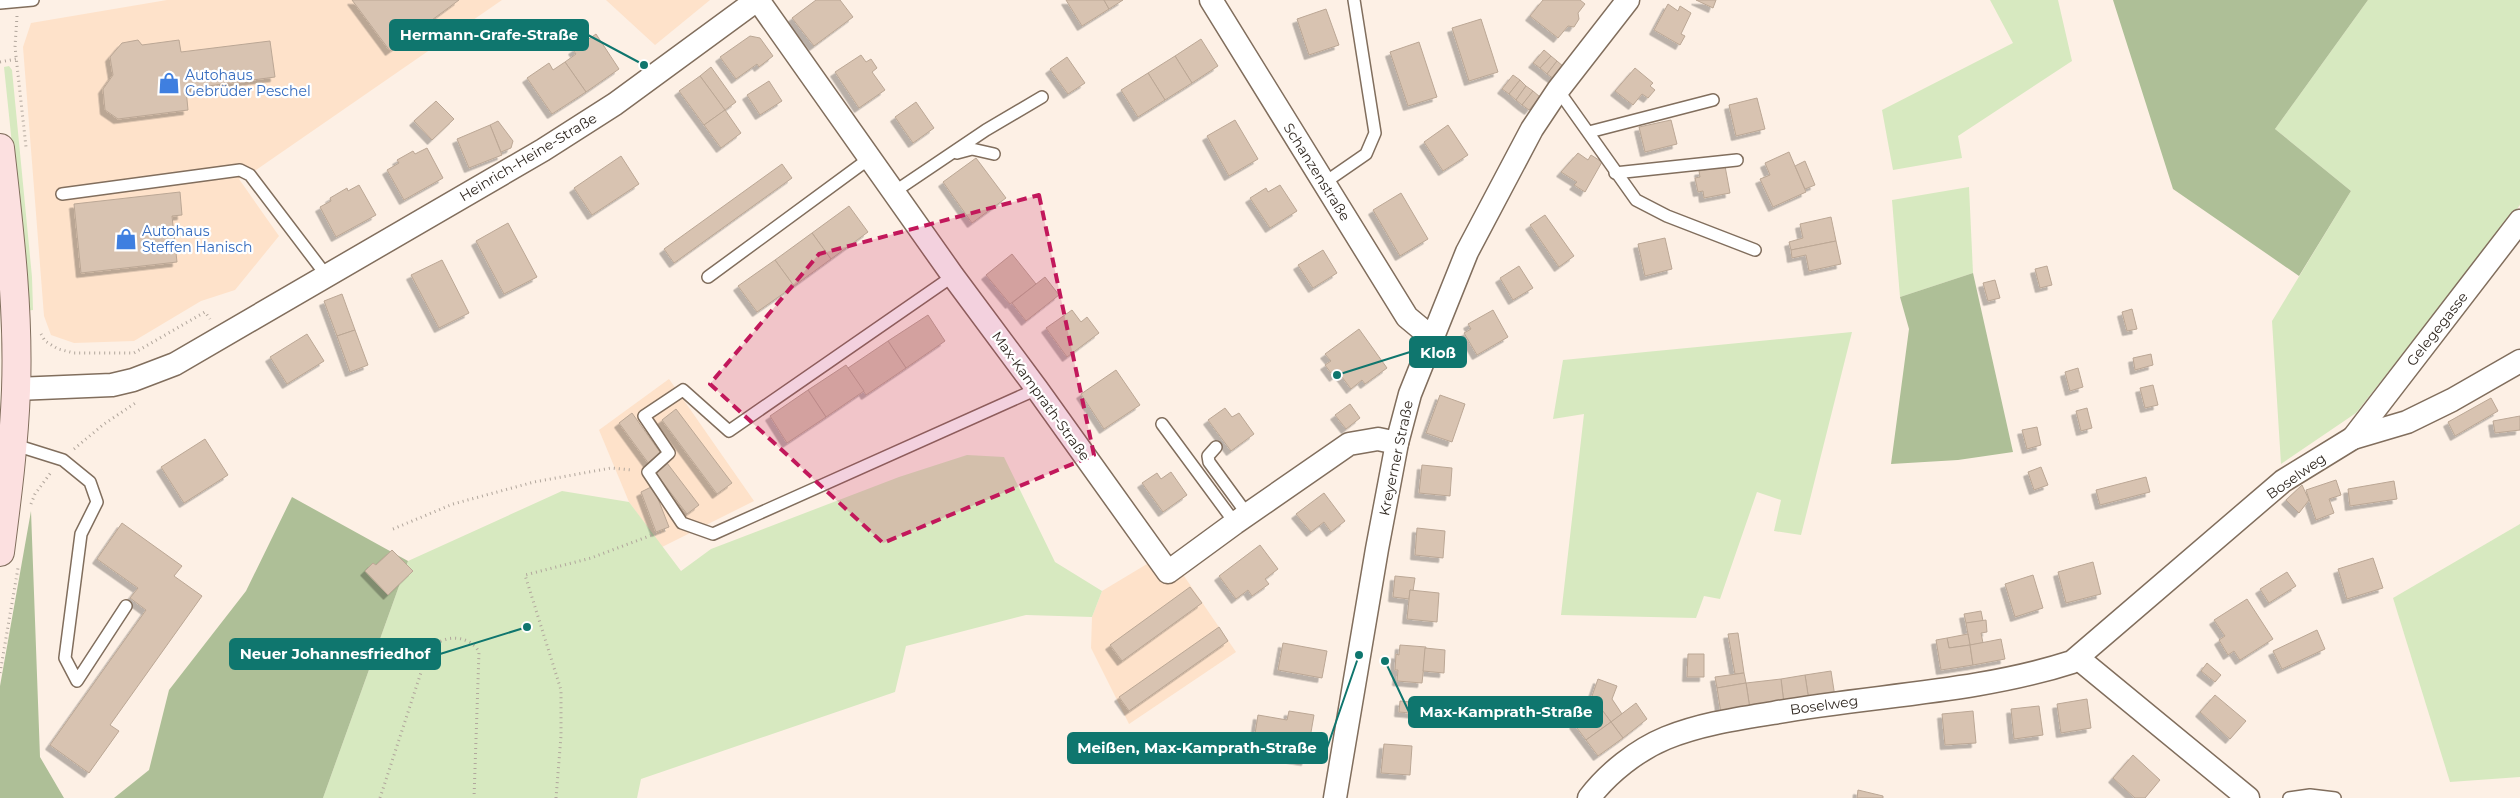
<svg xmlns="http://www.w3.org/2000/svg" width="2520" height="798" font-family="Montserrat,sans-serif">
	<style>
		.built { fill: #fee2ca }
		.green { fill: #d7e9c0 }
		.forest { fill: #aebf97 }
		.building { fill: #d8c3b1; stroke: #bba795; filter: url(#shadow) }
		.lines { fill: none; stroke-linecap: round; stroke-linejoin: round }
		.lane-casing { stroke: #816e5d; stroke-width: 14 }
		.street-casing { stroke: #816e5d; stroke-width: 25 }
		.secondary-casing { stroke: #816e5d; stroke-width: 30 }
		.path { stroke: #b1a69c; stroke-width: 3; stroke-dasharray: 1 4; stroke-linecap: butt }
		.lane { stroke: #fff; stroke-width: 11 }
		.street { stroke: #fff; stroke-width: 22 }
		.secondary { stroke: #fce0e0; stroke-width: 28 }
		.marked { fill: #c2185b; fill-opacity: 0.2; stroke: #c2185b; stroke-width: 4; stroke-dasharray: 10 6; stroke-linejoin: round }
		.labels { text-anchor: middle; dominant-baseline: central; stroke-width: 4.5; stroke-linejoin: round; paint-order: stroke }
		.shop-label { font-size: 14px; fill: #366cbe; stroke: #fff; text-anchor: start }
		.street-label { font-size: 14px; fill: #302821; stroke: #fff }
		.leader { fill: none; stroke: #0f766e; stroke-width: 2 }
		.callout-dot { fill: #0f766e; stroke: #fff; stroke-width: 2 }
		.callout { fill: #0f766e; stroke: #0f766e; stroke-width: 2 }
		.callout-label { font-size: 15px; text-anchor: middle; font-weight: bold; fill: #fff }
	</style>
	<defs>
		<filter id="shadow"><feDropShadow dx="-4.5" dy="4.5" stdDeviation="0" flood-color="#0004"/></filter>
	</defs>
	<rect width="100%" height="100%" fill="#fdf0e5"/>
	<g class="built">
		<polygon points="167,0 502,0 256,170 239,179 279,236 235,290 201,301 134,341 74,343 51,335 44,316 23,47 31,23"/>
		<polygon points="606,0 710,0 655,45"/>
		<polygon points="669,379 754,501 662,547 629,502 599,430"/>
		<polygon points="1147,564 1184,576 1236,652 1129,724 1091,648 1092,617 1102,591"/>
	</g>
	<g class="green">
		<polygon points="1990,0 2058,0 2072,61 1958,136 1962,158 1893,170 1882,110 2013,43"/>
		<polygon points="2368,0 2520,0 2520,205 2356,413 2281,464 2272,321 2351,191 2275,129"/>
		<polygon points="9,66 12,70 32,277 33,310 25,311 16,183 4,67"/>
		<polygon points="1969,187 1973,273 1900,297 1892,200"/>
		<polygon points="1852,332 1801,535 1774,531 1781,500 1757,492 1720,599 1704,596 1696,618 1561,615 1584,414 1553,419 1563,360"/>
		<polygon points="967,455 1004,457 1055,562 1102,591 1092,617 1026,615 906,646 895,692 641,779 637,798 323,798 408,561 562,491 629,502 681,571 711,549 899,477"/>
		<polygon points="2520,524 2520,777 2450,782 2393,598"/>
	</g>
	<g class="forest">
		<polygon points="2113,0 2368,0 2275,129 2351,191 2299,276 2173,189"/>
		<polygon points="1973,273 2013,452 1958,460 1891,464 1909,329 1900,297"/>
		<polygon points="292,497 408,561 323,798 114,798 149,770 169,690 246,591"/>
		<polygon points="31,511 40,757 64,798 0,798 0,686"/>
	</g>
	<g class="building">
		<polygon points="352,0 459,0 390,51"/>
		<polygon points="816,0 840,0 853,17 814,46 792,18"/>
		<polygon points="1066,0 1104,0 1109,9 1082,26"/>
		<polygon points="1104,0 1123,0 1109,9"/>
		<polygon points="1543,0 1580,0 1585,4 1578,13 1579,19 1574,27 1568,26 1558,38 1530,16"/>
		<polygon points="1696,0 1716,0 1713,8"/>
		<polygon points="1668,4 1678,11 1680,6 1691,13 1681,34 1685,36 1680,45 1654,30"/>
		<polygon points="1326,9 1339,45 1309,55 1297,19"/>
		<polygon points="1481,19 1498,72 1469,81 1452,28"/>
		<polygon points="596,34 619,69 586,92 565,62 576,54 573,50"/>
		<polygon points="750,36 760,38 773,56 759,67 757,64 736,79 720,57"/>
		<polygon points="1201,39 1218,66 1192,83 1175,56"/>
		<polygon points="138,40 142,45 179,40 181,52 270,41 275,77 186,89 188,110 118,119 105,110 103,89 113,75 110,57 122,43"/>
		<polygon points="1419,42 1437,97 1408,106 1390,52"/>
		<polygon points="1544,50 1551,56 1540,68 1533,63"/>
		<polygon points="861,55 866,62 871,59 877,68 872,72 885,90 859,108 835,72"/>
		<polygon points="1175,56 1192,83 1165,100 1148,73"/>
		<polygon points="1551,56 1557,61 1547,74 1540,68"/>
		<polygon points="1067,57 1085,83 1068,94 1050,69"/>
		<polygon points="1557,61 1564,67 1554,79 1547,74"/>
		<polygon points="565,62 586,92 552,114 527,78 549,63 553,70"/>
		<polygon points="711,67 736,102 725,110 700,76"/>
		<polygon points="1635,68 1653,83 1650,86 1655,90 1648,98 1642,94 1633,105 1615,91"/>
		<polygon points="1148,73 1165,100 1138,117 1121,90"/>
		<polygon points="1513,75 1520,80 1509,94 1502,89"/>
		<polygon points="700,76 725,110 704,125 679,91"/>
		<polygon points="1520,80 1526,86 1516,100 1509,94"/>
		<polygon points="769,81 782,101 760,115 747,95"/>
		<polygon points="1526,86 1533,91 1522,105 1516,100"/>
		<polygon points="1533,91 1540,97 1529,110 1522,105"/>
		<polygon points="1757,98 1765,129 1736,136 1729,105"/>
		<polygon points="436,101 454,119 432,140 414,121"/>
		<polygon points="916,102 934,128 913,143 895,117"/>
		<polygon points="725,110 741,133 721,148 704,125"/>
		<polygon points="1235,120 1258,159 1229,176 1207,136"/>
		<polygon points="1671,120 1677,144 1645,152 1639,127"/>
		<polygon points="498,121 513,141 511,148 501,152 490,125"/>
		<polygon points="490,125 502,155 469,168 457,139"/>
		<polygon points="1448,125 1468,155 1443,171 1424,142"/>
		<polygon points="427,148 443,178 404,200 387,170 399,163 397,160 413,151 415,154"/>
		<polygon points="1789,152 1806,192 1773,207 1760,179 1770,175 1765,163"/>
		<polygon points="1578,153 1588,160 1591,155 1602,162 1585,192 1574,185 1577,182 1561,172"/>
		<polygon points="621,156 639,184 592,215 574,188"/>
		<polygon points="976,158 1006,198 972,223 943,182"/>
		<polygon points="1805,161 1815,185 1805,189 1795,166"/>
		<polygon points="782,164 792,178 674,263 664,249"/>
		<polygon points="1725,166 1730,193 1704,198 1703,191 1698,192 1695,178 1700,177 1699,171"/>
		<polygon points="359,185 376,215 336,237 320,207 331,201 330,198 347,188 348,191"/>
		<polygon points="1280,185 1297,211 1270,228 1250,198 1266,188 1268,192"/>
		<polygon points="180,192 182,215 172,216 177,262 81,273 74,204"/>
		<polygon points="1401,193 1428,239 1400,256 1373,210"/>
		<polygon points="849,206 868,232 831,259 812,233"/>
		<polygon points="1545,215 1574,256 1559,267 1530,225"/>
		<polygon points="1831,217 1836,241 1791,250 1789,242 1803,238 1800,224"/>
		<polygon points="508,223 537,277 504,294 476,241"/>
		<polygon points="812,233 831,259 794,286 775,260"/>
		<polygon points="1665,238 1672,269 1645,276 1638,244"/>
		<polygon points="1836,241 1841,264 1809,271 1806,255 1792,258 1791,250"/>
		<polygon points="1323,250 1337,273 1313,288 1298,265"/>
		<polygon points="1012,254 1036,284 1010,304 986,275"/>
		<polygon points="442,260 469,313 439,328 411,275"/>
		<polygon points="775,260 794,286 757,312 738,286"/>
		<polygon points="1519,266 1533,288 1513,300 1500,278"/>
		<polygon points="2047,266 2052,285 2040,288 2035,269"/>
		<polygon points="1045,277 1059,295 1026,321 1012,303"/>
		<polygon points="1995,280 2000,298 1988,301 1983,283"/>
		<polygon points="342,294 355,330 337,336 324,301"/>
		<polygon points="2132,309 2137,329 2127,331 2122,312"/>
		<polygon points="1072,310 1081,322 1087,317 1099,333 1067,357 1046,328"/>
		<polygon points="1493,310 1508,337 1477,355 1464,333 1471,329 1468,324"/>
		<polygon points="928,315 945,341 906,368 888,341"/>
		<polygon points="1359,329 1387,368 1365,384 1362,380 1351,389 1339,373 1334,377 1325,365 1331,361 1325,354"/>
		<polygon points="355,330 368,365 350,372 337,336"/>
		<polygon points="307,334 324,361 287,384 270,357"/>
		<polygon points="888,341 906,368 866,395 848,368"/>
		<polygon points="2151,354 2153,365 2135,370 2133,358"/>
		<polygon points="846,365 864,391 826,417 808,390"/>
		<polygon points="2078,368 2083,387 2070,391 2065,372"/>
		<polygon points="1116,370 1140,405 1104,429 1081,394"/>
		<polygon points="2153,385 2158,405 2145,408 2140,388"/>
		<polygon points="808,390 826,417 787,443 770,416"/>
		<polygon points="1440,395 1465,404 1452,442 1426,433"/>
		<polygon points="2491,398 2498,411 2455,436 2448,422"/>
		<polygon points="1350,404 1360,418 1346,429 1335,415"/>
		<polygon points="1225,408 1232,417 1239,413 1254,434 1231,451 1208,420"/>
		<polygon points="2087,408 2092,428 2081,431 2076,411"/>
		<polygon points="676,409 732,483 717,494 662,420"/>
		<polygon points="632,413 662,455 649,464 619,423"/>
		<polygon points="2520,416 2520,430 2495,433 2493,421"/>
		<polygon points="2037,427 2041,445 2027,449 2022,430"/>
		<polygon points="205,439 228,475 184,503 161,467"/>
		<polygon points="667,463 699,505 687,514 655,472"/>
		<polygon points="1422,465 1452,468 1450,496 1419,493"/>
		<polygon points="2041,467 2048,485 2034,490 2028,472"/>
		<polygon points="1171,472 1187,495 1163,512 1142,483 1157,473 1161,479"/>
		<polygon points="2146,477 2150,492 2100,505 2096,490"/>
		<polygon points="2336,480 2341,495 2329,499 2334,513 2316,520 2306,490"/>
		<polygon points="2394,481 2397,499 2350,506 2348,489"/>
		<polygon points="2302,485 2309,500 2299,513 2286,500"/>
		<polygon points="653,486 669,527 656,532 641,492"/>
		<polygon points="1324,493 1345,521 1331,532 1324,522 1311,532 1296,514"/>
		<polygon points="122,523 182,566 174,576 202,596 110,725 119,731 89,773 50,745 146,610 130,598 138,588 97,559"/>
		<polygon points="1417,528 1445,531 1443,558 1415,555"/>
		<polygon points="1260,545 1278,569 1265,579 1269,584 1252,596 1248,590 1236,599 1219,576"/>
		<polygon points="392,550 413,571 388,595 365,571 373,563 376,565"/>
		<polygon points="2373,558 2383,588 2347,599 2338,569"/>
		<polygon points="2093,562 2101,594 2066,603 2058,572"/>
		<polygon points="2287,572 2296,586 2269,603 2260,589"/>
		<polygon points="2033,575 2043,608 2015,617 2005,584"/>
		<polygon points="1395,576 1415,578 1413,591 1410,590 1409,599 1393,597"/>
		<polygon points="1190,587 1202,603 1122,661 1110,645"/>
		<polygon points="1410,590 1439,593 1437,622 1407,619"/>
		<polygon points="2247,599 2273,639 2240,660 2234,651 2228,655 2219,640 2225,636 2214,620"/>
		<polygon points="1981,611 1983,621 1966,623 1964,614"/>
		<polygon points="1986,620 1987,632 1981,633 1983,643 1970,645 1966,623"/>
		<polygon points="1219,627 1228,641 1129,711 1119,697"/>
		<polygon points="2317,630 2325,649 2282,669 2273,651"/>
		<polygon points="1738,633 1744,673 1735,674 1728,634"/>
		<polygon points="1968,634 1970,645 1949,648 1947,638"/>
		<polygon points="1947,638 1949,648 1970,645 1973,665 1941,670 1936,640"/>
		<polygon points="2001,639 2005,659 1973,665 1970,645"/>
		<polygon points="1283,643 1327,651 1322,678 1278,670"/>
		<polygon points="1400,645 1426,647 1422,683 1397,681 1398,670 1395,670 1396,654 1399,655"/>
		<polygon points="1425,648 1445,650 1444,673 1423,671"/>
		<polygon points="1688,654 1704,654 1704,677 1687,677"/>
		<polygon points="2207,663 2221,675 2215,682 2201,671"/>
		<polygon points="1831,671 1835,697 1809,701 1805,675"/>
		<polygon points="1744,673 1746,683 1717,688 1715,677"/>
		<polygon points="1805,675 1809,701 1784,704 1781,679"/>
		<polygon points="1598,679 1617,686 1612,699 1622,714 1611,722 1592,696"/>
		<polygon points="1781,679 1784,704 1750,709 1746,683"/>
		<polygon points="1746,683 1750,709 1721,713 1717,688"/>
		<polygon points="2215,695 2246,721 2230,739 2200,712"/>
		<polygon points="2087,699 2091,728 2061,733 2057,704"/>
		<polygon points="1400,701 1422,703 1421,714 1399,712"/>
		<polygon points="1636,703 1647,719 1623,738 1611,722"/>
		<polygon points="1599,706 1611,722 1586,740 1574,724"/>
		<polygon points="2039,706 2043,735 2014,739 2011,709"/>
		<polygon points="1289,711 1314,715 1306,761 1281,757 1282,745 1254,740 1258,715 1287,720"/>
		<polygon points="1973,711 1976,743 1945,745 1942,714"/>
		<polygon points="1611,722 1623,738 1598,756 1586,740"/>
		<polygon points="1384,744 1412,746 1410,775 1381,773"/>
		<polygon points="2133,755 2160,780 2145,798 2135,798 2113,778"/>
		<polygon points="1858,790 1883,796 1883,798 1857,798"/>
	</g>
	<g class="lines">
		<g class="lane-casing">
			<g id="lane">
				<polyline points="0,3 33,0"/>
				<polyline points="1558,90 1636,200 1667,216 1755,250"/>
				<polyline points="1589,132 1713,100"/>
				<polyline points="957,153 972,149 994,154"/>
				<polyline points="1615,173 1737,160"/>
				<polyline points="1324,183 1366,154 1375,133 1354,0"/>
				<polyline points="894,192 986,130 1042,97"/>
				<polyline points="62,194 240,170 250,175 326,275"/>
				<polyline points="953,276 729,431 683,390 644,416 669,453 648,472 682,523 713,534 1037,389"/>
				<polyline points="708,277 870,158"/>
				<polyline points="1162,424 1235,523"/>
				<polyline points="12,444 63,460 90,482 97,502 81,534 65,658 77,681 126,606"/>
				<polyline points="1216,447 1208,456 1209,462 1247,514"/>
				<polyline points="2289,798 2310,795 2335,798"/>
			</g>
		</g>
		<g class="street-casing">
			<g id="street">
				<polyline points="758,0 953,276 1037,389 1168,572 1235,523 1349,444 1378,439 1397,443"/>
				<polyline points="1211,0 1407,317 1431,337"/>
				<polyline points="16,389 112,385 133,380 175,364 543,150 615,104 757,0"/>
				<polyline points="2353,438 2520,221"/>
				<polyline points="2079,659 2248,798"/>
				<polyline points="1335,798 1377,549 1397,443 1410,394 1467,252 1532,129 1558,90 1628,0"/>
				<path d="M 1589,798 C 1608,773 1637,750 1666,738 C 1701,724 1736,719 1773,713 C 1872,695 1976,693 2072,662 L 2283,481 L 2353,438 L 2407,422 L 2452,400 L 2520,361"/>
			</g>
		</g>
		<g class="secondary-casing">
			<path id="secondary" d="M 0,148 C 9,228 19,309 16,390 C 14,444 7,498 0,552"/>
		</g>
		<g class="path">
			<polyline points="17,16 15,47 26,147"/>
			<polyline points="0,62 16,59"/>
			<polyline points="41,334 45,341 58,349 74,353 134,353 205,312 210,319"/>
			<polyline points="74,449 104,424 137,402"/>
			<polyline points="31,504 35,494 52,471"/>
			<polyline points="393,529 453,504 534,482 611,468 632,470"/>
			<polyline points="0,673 18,568"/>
			<path d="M 380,798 L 426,657 C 429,654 433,647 436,644 C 450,634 471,637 479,652 L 474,798"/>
			<polyline points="556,798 561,736 561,690 525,575 591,558 668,529"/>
		</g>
		<use href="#lane" class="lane"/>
		<use href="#street" class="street"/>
		<use href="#secondary" class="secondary"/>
	</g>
	<path class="marked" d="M 1039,195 L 1094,455 L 883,543 L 710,384 L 819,254 Z"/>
	<defs>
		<g id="shop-bare" transform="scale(1.725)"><path d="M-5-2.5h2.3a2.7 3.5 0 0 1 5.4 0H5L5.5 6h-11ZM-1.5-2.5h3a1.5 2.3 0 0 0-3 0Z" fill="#3f7fe0" stroke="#fff" stroke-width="2.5" paint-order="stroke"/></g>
	</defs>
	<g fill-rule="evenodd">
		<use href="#shop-bare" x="169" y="83"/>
		<use href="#shop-bare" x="126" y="239"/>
	</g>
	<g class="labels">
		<g class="shop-label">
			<text x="185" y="75">Autohaus<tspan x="185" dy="16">Gebrüder Peschel</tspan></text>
			<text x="142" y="231">Autohaus<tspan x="142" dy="16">Steffen Hanisch</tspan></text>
		</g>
		<g class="street-label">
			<text transform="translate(528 157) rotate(-31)">Heinrich-Heine-Straße</text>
			<text transform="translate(1317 172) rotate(58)">Schanzenstraße</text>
			<text transform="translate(2437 329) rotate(-52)">Gelegegasse</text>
			<text transform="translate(1041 396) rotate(54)">Max-Kamprath-Straße</text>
			<text transform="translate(1396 458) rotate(-78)">Kreyerner Straße</text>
			<text transform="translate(2296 476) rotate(-35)">Boselweg</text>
			<text transform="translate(1824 705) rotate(-8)">Boselweg</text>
		</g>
	</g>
	<path class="leader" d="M644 65L588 35M1337 375L1410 352M527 627L440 654M1385 661L1409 712M1359 655L1327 748"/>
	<g class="callout-dot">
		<circle cx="644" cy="65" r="5"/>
		<circle cx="1337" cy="375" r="5"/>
		<circle cx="527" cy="627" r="5"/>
		<circle cx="1385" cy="661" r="5"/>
		<circle cx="1359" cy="655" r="5"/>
	</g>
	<g class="callout">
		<rect x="390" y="20" width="198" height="30" rx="5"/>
		<rect x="1410" y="337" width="56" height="30" rx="5"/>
		<rect x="230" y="639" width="210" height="30" rx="5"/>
		<rect x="1409" y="697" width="193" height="30" rx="5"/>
		<rect x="1068" y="733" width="259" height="30" rx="5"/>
	</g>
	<g class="callout-label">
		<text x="489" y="40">Hermann-Grafe-Straße</text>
		<text x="1438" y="358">Kloß</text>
		<text x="335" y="659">Neuer Johannesfriedhof</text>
		<text x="1506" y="717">Max-Kamprath-Straße</text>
		<text x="1197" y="753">Meißen, Max-Kamprath-Straße</text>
	</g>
</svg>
